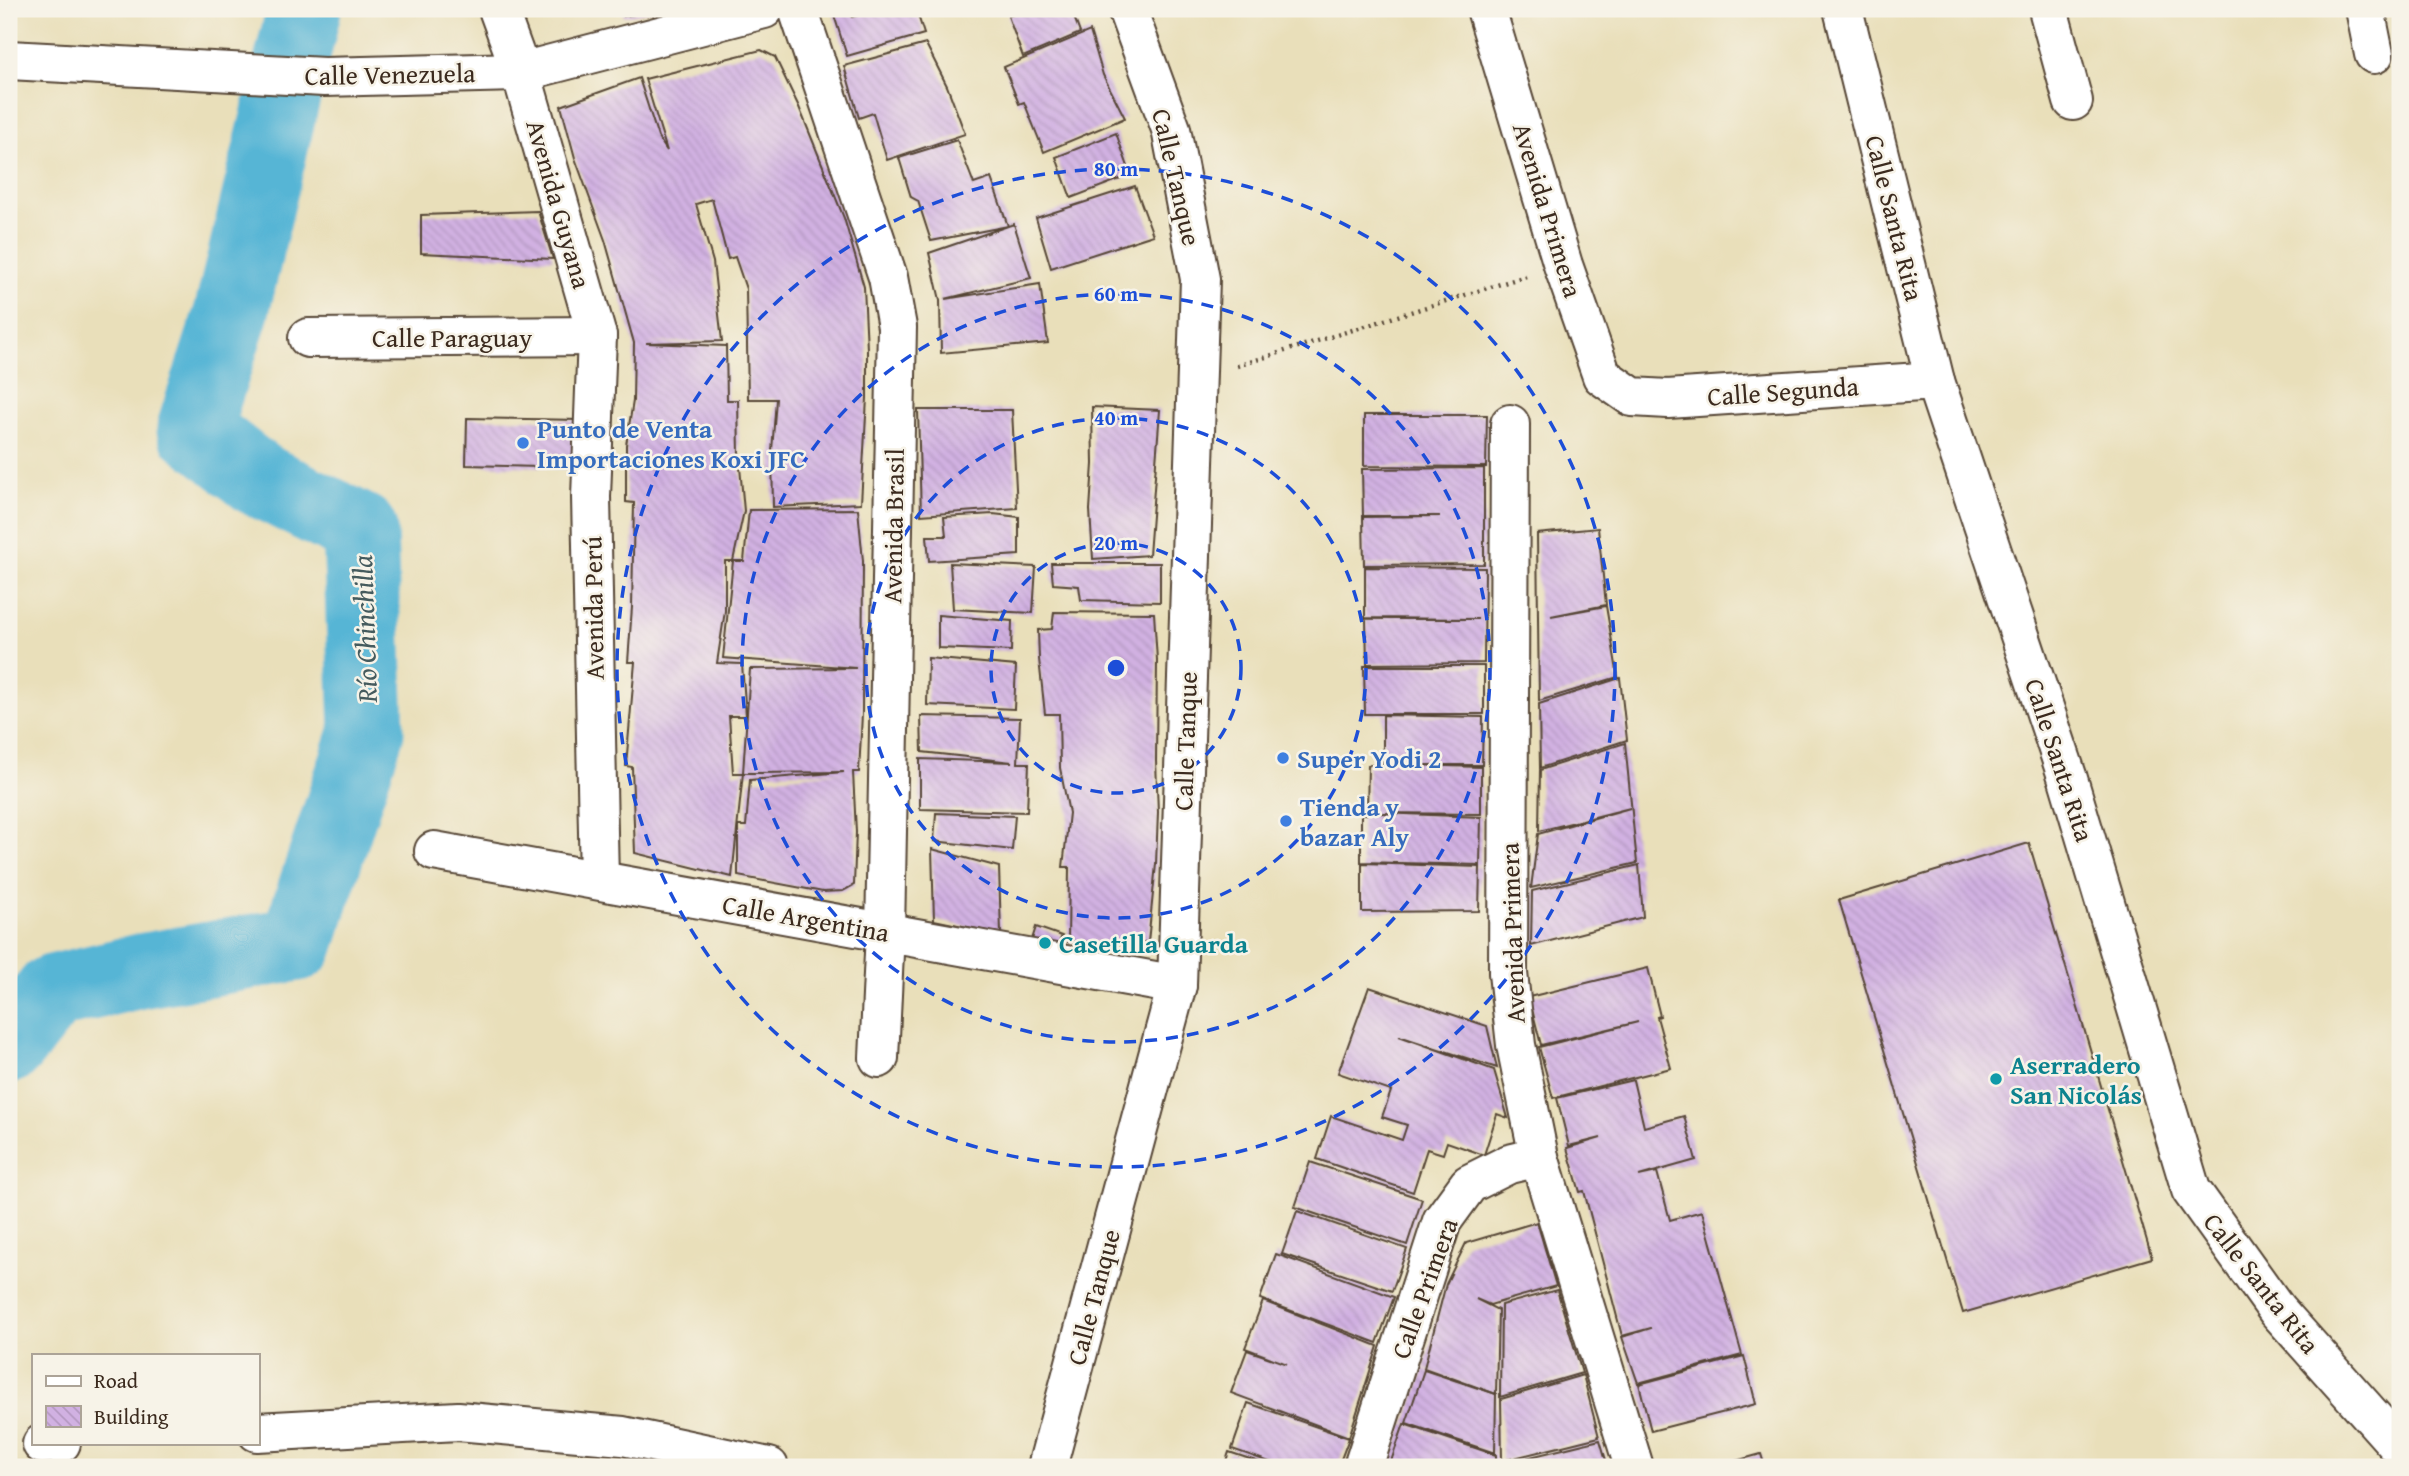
<svg xmlns="http://www.w3.org/2000/svg" width="2409" height="1476" font-family="'Gentium Book Plus',serif">
	<style>
		.lines { fill: none; stroke-linecap: round; stroke-linejoin: round }
		.river { stroke: #57b5d5; stroke-width: 75 }
		.building { fill: url(#building-back-hatch) }
		.minor-casing { stroke: #554535; stroke-width: 42 }
		.path { stroke: #554535; stroke-width: 4.5; stroke-dasharray: 2 5; stroke-linecap: butt }
		.minor { stroke: #fff; stroke-width: 38 }
		.ring { fill: none; stroke: #1d4ed8; stroke-width: 3.5; stroke-dasharray: 12 9 }
		.shop-dot { fill: #3f7fe0; stroke: #f7f3e8; stroke-width: 2.5 }
		.culture-dot { fill: #0f9aa8; stroke: #f7f3e8; stroke-width: 2.5 }
		.labels { text-anchor: middle; dominant-baseline: central; stroke-width: 5; stroke-linejoin: round; paint-order: stroke }
		.street-label { font-size: 26px; fill: #3b2a1e; stroke: #f7f3e8 }
		.shop-label { font-size: 26px; font-weight: bold; fill: #366cbe; stroke: #f7f3e8; text-anchor: start }
		.culture-label { font-size: 26px; font-weight: bold; fill: #0d838f; stroke: #f7f3e8; text-anchor: start }
		.water-label { font-size: 28px; font-style: italic; fill: #455b5e; stroke: #f7f3e8 }
		.centre { fill: #1d4ed8; stroke: #f7f3e8; stroke-width: 3.5 }
		.ring-label { font-size: 21px; text-anchor: middle; font-weight: bold; fill: #1d4ed8; stroke: #f7f3e8; stroke-width: 5; stroke-linejoin: round; paint-order: stroke }
	</style>
	<defs>
		<pattern id="building-back-hatch" width="6" height="6" patternUnits="userSpaceOnUse" patternTransform="scale(1.75)"><rect width="6" height="6" fill="#d1b1e2"/><path d="M-1 5l2 2M0 0l6 6M5-1l2 2" fill="none" stroke="#b498c1"/></pattern>
	</defs>
	<rect width="100%" height="100%" fill="#f7f3e8"/>
	<filter id="ink" filterUnits="userSpaceOnUse"><feTurbulence type="fractalNoise" baseFrequency=".0143" numOctaves="2"/><feDisplacementMap in="SourceGraphic" scale="14" xChannelSelector="R" yChannelSelector="G"/><feConvolveMatrix kernelMatrix="1 2 1 2 8 2 1 2 1" color-interpolation-filters="sRGB"/></filter>
	<filter id="wash" filterUnits="userSpaceOnUse"><feTurbulence type="fractalNoise" baseFrequency=".00686" numOctaves="4" result="noise"/><feDisplacementMap in="SourceGraphic" scale="28" xChannelSelector="R" yChannelSelector="G"/><feGaussianBlur stdDeviation="1.57" result="paint"/><feColorMatrix in="noise" values="0 0 0 0 0 0 0 0 0 0 0 0 0 0 0 0 0 1.4 0 .05"/><feComposite in="paint" operator="in"/></filter>
	<g filter="url(#wash)">
		<rect width="100%" height="100%" fill="#e9dfba"/>
		<g class="lines">
			<polyline class="river" points="9,1046 52,992 140,971 297,944 367,731 360,530 258,479 194,429 231,314 304,9"/>
		</g>
		<g id="blocks">
			<g class="building">
				<polygon points="622,9 655,9 656,10 624,16"/>
				<polygon points="832,9 871,9 851,17 880,9 916,9 924,34 847,56"/>
				<polygon points="1026,9 1071,9 1080,33 1023,57 1008,16"/>
				<polygon points="1090,31 1103,75 1125,118 1044,152 1024,102 1019,104 1004,67"/>
				<polygon points="926,44 947,86 965,134 887,160 873,113 859,118 844,66"/>
				<polygon points="761,50 775,57 799,107 844,218 864,287 867,349 867,398 861,503 773,507 772,451 776,399 748,399 746,289 735,257 728,259 712,199 696,204 713,262 722,341 646,343 726,346 727,400 738,400 739,456 744,511 733,561 725,561 725,611 717,663 742,664 746,716 729,716 733,773 743,773 750,669 856,668 723,658 733,561 744,561 749,510 858,509 863,561 862,714 859,772 853,772 856,832 854,885 843,891 823,892 738,876 738,826 746,826 750,780 844,772 743,773 732,877 635,853 632,767 626,766 635,662 628,662 632,607 634,503 626,502 626,445 633,401 634,343 605,240 575,158 561,106 639,78 658,137 667,151 645,79"/>
				<polygon points="1116,133 1131,175 1071,198 1056,157"/>
				<polygon points="957,140 974,184 991,178 1008,226 1014,224 1031,278 945,299 1040,284 1048,343 941,353 940,300 929,253 1008,226 931,241 918,201 911,197 899,158"/>
				<polygon points="1135,186 1153,235 1051,268 1036,218"/>
				<polygon points="538,211 553,259 421,253 421,215"/>
				<polygon points="1092,407 1160,410 1149,555 1093,559 1090,510 1093,464"/>
				<polygon points="918,410 1012,410 1017,508 921,515"/>
				<polygon points="1364,415 1487,415 1486,467 1364,466"/>
				<polygon points="467,418 580,420 580,468 466,465"/>
				<polygon points="1484,468 1484,564 1364,565 1363,517 1440,516 1363,516 1362,469"/>
				<polygon points="993,514 1019,517 1019,555 929,561 927,536 946,536 944,517"/>
				<polygon points="1598,528 1606,605 1551,616 1606,606 1618,677 1539,701 1537,534"/>
				<polygon points="950,563 1036,567 1033,613 953,609"/>
				<polygon points="1051,563 1160,563 1160,602 1081,600 1079,586 1053,584"/>
				<polygon points="1365,567 1485,568 1484,663 1367,664 1366,619 1478,619 1365,618"/>
				<polygon points="1054,612 1154,613 1157,660 1156,761 1158,812 1156,864 1148,942 1068,942 1069,867 1063,867 1069,813 1060,768 1059,714 1045,714 1039,659 1038,630 1052,629"/>
				<polygon points="938,615 1012,621 1011,651 938,648"/>
				<polygon points="928,658 1016,666 1014,709 927,705"/>
				<polygon points="1364,666 1484,666 1484,714 1365,714"/>
				<polygon points="1620,678 1627,740 1540,768 1539,704"/>
				<polygon points="1383,715 1483,717 1482,765 1411,765 1481,767 1481,814 1380,813 1481,817 1480,865 1361,862 1361,814 1367,814 1368,765 1383,766"/>
				<polygon points="921,716 1020,718 1018,763 1029,763 1027,812 920,809 920,759 1012,762 922,752"/>
				<polygon points="1625,743 1637,863 1531,888 1538,834 1630,808 1539,831 1540,770"/>
				<polygon points="936,813 1015,816 1012,850 934,841"/>
				<polygon points="2029,843 2152,1258 1963,1313 1839,900"/>
				<polygon points="932,849 999,867 1001,934 934,920"/>
				<polygon points="1362,863 1480,867 1479,911 1362,912"/>
				<polygon points="1639,865 1643,917 1531,946 1532,891"/>
				<polygon points="1036,927 1062,936 1055,952 1029,949"/>
				<polygon points="1648,968 1660,1016 1657,1017 1671,1068 1553,1098 1539,1047 1638,1022 1541,1045 1529,997"/>
				<polygon points="1369,987 1487,1026 1497,1068 1399,1036 1494,1070 1508,1118 1497,1114 1484,1155 1447,1142 1443,1154 1427,1149 1413,1192 1317,1159 1331,1116 1402,1140 1407,1125 1382,1117 1391,1091 1338,1073"/>
				<polygon points="1633,1080 1644,1127 1684,1116 1696,1160 1639,1176 1657,1172 1670,1220 1702,1211 1742,1355 1638,1383 1622,1337 1651,1328 1622,1336 1584,1191 1580,1192 1567,1148 1601,1138 1569,1146 1557,1098"/>
				<polygon points="1310,1162 1422,1199 1407,1245 1295,1207"/>
				<polygon points="1297,1211 1407,1249 1392,1291 1282,1254"/>
				<polygon points="1537,1222 1556,1286 1490,1305 1476,1299 1498,1310 1496,1394 1424,1368 1446,1284 1466,1243"/>
				<polygon points="1276,1254 1394,1297 1377,1343 1260,1299"/>
				<polygon points="1557,1290 1582,1373 1500,1397 1501,1305"/>
				<polygon points="1263,1301 1378,1346 1349,1437 1231,1393 1247,1350 1287,1364 1245,1348"/>
				<polygon points="1744,1356 1756,1404 1651,1431 1639,1384"/>
				<polygon points="1424,1370 1496,1394 1495,1453 1406,1423"/>
				<polygon points="1583,1375 1599,1437 1502,1461 1501,1399"/>
				<polygon points="1248,1403 1349,1438 1338,1467 1284,1467 1232,1449"/>
				<polygon points="1404,1424 1496,1455 1496,1467 1389,1467"/>
				<polygon points="1600,1440 1608,1467 1502,1467 1502,1464"/>
				<polygon points="1229,1452 1274,1467 1224,1467"/>
				<polygon points="1761,1454 1765,1467 1717,1467 1717,1466"/>
			</g>
		</g>
	</g>
	<g filter="url(#ink)">
		<use href="#blocks" fill-opacity="0" stroke="#554535" stroke-width="2"/>
		<g class="lines">
			<g class="minor-casing">
				<g id="minor">
					<polyline points="498,9 521,72 597,336 591,497 599,880"/>
					<polyline points="798,9 888,277 897,327 885,932 879,1058"/>
					<polyline points="1486,9 1563,265 1602,376 1632,397 1668,399 1935,381"/>
					<polyline points="1843,9 1935,381 2068,779 2191,1190 2277,1310 2400,1448"/>
					<polyline points="2048,9 2073,101"/>
					<polyline points="2365,9 2374,54"/>
					<polyline points="9,60 324,77 521,72 764,9"/>
					<polyline points="308,338 597,336"/>
					<polyline points="1510,424 1508,973 1516,1045 1539,1157 1634,1467"/>
					<polyline points="434,851 1177,985"/>
					<polyline points="257,1432 458,1421 623,1436 769,1467"/>
					<polyline points="42,1444 61,1443"/>
					<polyline points="1047,1467 1177,985 1200,279 1171,129 1127,9"/>
					<polyline points="1363,1467 1442,1221 1469,1184 1509,1164 1539,1157"/>
				</g>
			</g>
			<polyline class="path" points="1237,366 1526,276"/>
			<use href="#minor" class="minor"/>
		</g>
	</g>
	<g class="ring">
		<circle cx="1116" cy="668" r="125"/>
		<circle cx="1116" cy="668" r="250"/>
		<circle cx="1116" cy="668" r="374"/>
		<circle cx="1116" cy="668" r="499"/>
	</g>
	<g class="shop-dot">
		<circle cx="523" cy="443" r="7"/>
		<circle cx="1283" cy="758" r="7"/>
		<circle cx="1286" cy="821" r="7"/>
	</g>
	<g class="culture-dot">
		<circle cx="1045" cy="943" r="7"/>
		<circle cx="1996" cy="1079" r="7"/>
	</g>
	<g class="labels">
		<g class="street-label">
			<text transform="translate(390 74) rotate(-1)">Calle Venezuela</text>
			<text transform="translate(1177 177) rotate(77)">Calle Tanque</text>
			<text transform="translate(559 204) rotate(74)">Avenida Guyana</text>
			<text transform="translate(1548 210) rotate(73)">Avenida Primera</text>
			<text transform="translate(1895 218) rotate(76)">Calle Santa Rita</text>
			<text x="452" y="337">Calle Paraguay</text>
			<text transform="translate(1783 391) rotate(-4)">Calle Segunda</text>
			<text transform="translate(893 526) rotate(-89)">Avenida Brasil</text>
			<text transform="translate(593 608) rotate(-91)">Avenida Perú</text>
			<text transform="translate(1185 741) rotate(-88)">Calle Tanque</text>
			<text transform="translate(2060 760) rotate(72)">Calle Santa Rita</text>
			<text transform="translate(806 918) rotate(10)">Calle Argentina</text>
			<text transform="translate(1512 933) rotate(-92)">Avenida Primera</text>
			<text transform="translate(2262 1283) rotate(52)">Calle Santa Rita</text>
			<text transform="translate(1424 1288) rotate(-70)">Calle Primera</text>
			<text transform="translate(1093 1297) rotate(-75)">Calle Tanque</text>
		</g>
		<g class="shop-label">
			<text x="537" y="428">Punto de Venta<tspan x="537" dy="30">Importaciones Koxi JFC</tspan></text>
			<text x="1297" y="758">Super Yodi 2</text>
			<text x="1300" y="806">Tienda y<tspan x="1300" dy="30">bazar Aly</tspan></text>
		</g>
		<g class="culture-label">
			<text x="1059" y="943">Casetilla Guarda</text>
			<text x="2010" y="1064">Aserradero<tspan x="2010" dy="30">San Nicolás</tspan></text>
		</g>
		<g class="water-label">
			<text transform="translate(364 629) rotate(-92)">Río Chinchilla</text>
		</g>
	</g>
	<circle cx="1116" cy="668" r="10" class="centre"/>
	<g class="ring-label">
		<text x="1116" y="176">80 m</text>
		<text x="1116" y="301">60 m</text>
		<text x="1116" y="425">40 m</text>
		<text x="1116" y="550">20 m</text>
	</g>
	<rect width="2409" height="1476" fill="none" stroke="#f7f3e8" stroke-width="35"/>
	<rect x="32" y="1354" width="228" height="91" fill="#f7f3e8" stroke="#aca397" stroke-width="2"/>
	<rect x="46" y="1376" width="35" height="10" fill="#ffffff" stroke="#aca397" stroke-width="2"/>
	<text x="94" y="1388" font-size="21" fill="#3b2a1e">Road</text>
	<rect x="46" y="1406" width="35" height="21" fill="url(#building-back-hatch)" stroke="#aca397" stroke-width="2"/>
	<text x="94" y="1424" font-size="21" fill="#3b2a1e">Building</text>
</svg>
